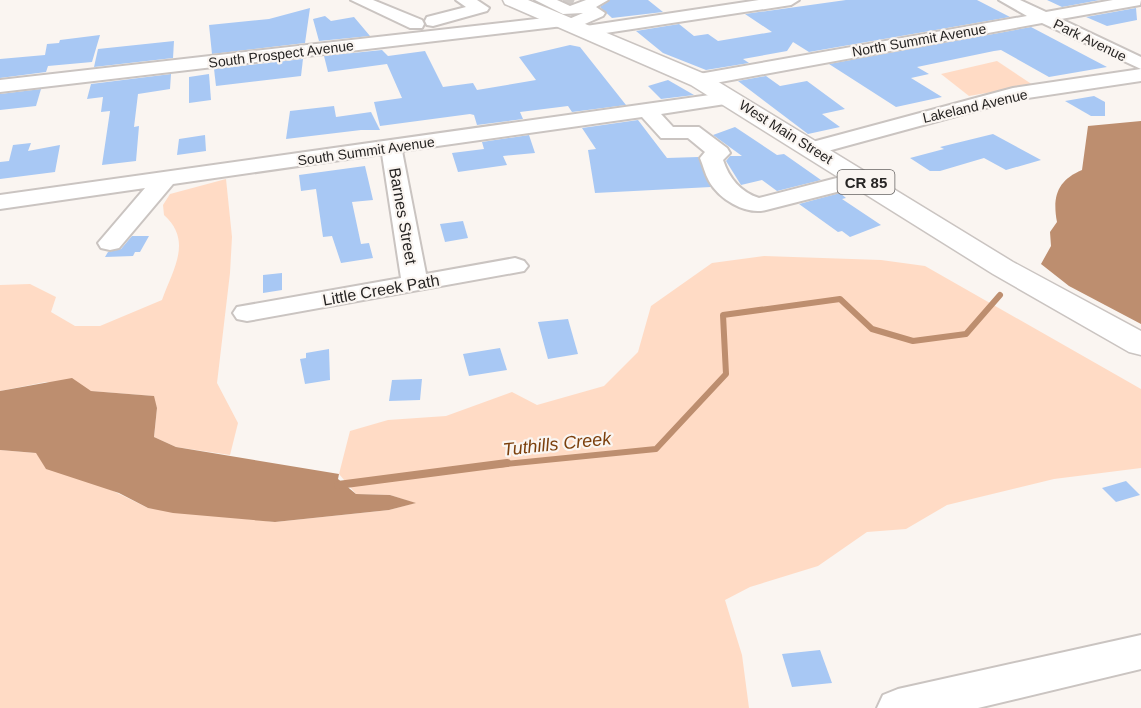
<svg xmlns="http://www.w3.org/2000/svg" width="1141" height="708" font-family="Arial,sans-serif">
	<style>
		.green { fill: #ffdbc5 }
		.water { fill: #bd8e6f }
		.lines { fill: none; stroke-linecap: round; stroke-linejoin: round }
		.stream-far1 { stroke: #bd8e6f; stroke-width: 6 }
		.stream { stroke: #bd8e6f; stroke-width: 8 }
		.building { fill: #a8c8f4 }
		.minor-tunnel { stroke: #d0cbc8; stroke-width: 18; stroke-dasharray: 18 9; stroke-linecap: butt }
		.minor-casing { stroke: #cac4c1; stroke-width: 4 }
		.major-casing { stroke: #cac4c1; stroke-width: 3 }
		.minor { fill: #fff; fill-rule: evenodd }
		.major { fill: #fff; fill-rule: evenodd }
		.labels { text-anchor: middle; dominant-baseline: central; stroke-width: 4.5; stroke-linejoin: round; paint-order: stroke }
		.far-street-label { font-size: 14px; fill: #272524; stroke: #faf5f1 }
		.shield { fill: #faf5f1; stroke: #666362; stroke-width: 1.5 }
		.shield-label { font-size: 15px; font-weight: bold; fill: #272524 }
		.street-label { font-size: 16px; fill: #272524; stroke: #faf5f1 }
		.water-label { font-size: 18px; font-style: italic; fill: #7b3f0c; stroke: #faf5f1 }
	</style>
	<rect width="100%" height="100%" fill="#faf5f1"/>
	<g class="green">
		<polygon points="997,61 1033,85 969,96 941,74"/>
		<path d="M 226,179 L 232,237 L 230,273 L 217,383 L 238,423 L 230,455 L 176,447 L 154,437 L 157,408 L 153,396 L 91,391 L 46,382 L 0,391 L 0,285 L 30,284 L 56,297 L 51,312 L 75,326 L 100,326 L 162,300 C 173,269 193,241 164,215 L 163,205 L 170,194 Z"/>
		<polygon points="764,256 881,260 925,266 1141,389 1141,468 1054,479 947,505 906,529 867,532 818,566 750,587 725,600 742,655 749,708 0,708 0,450 36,453 148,508 275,522 389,510 415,503 390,495 356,494 339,474 350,431 388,420 446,416 512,392 537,405 604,386 638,352 651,306 712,263"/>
	</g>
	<g class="water">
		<path d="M 1141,121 L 1141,324 L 1069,286 L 1041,264 L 1051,246 L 1050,232 L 1057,222 C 1052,196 1058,180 1082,170 L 1088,126 Z"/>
		<polygon points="72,378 91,391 154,396 157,408 154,437 176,447 339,474 338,479 356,494 390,495 416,503 389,510 275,522 173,513 148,508 119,493 46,469 36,453 0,450 0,391"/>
	</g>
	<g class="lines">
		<polyline class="stream-far1" points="495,465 656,449 726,374 723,315 840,299 872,329 913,341 966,334 1000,295"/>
		<polyline class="stream" points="338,485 507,463"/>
	</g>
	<g class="building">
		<polygon points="610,0 648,0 663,12 612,18 600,7"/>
		<polygon points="846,0 977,0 1010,17 809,52 793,42 787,51 743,59 749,63 706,70 663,53 636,31 679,24 694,36 708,34 718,41 772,32 745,14"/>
		<polygon points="1047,0 1100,0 1062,7"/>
		<polygon points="310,8 305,43 212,54 209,25 269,19"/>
		<polygon points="1136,8 1137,20 1107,26 1086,17"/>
		<polygon points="325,16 331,21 354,17 370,36 319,41 313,19"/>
		<polygon points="1031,27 1107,67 1049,77 1001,50 994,51 917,67 929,74 911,78 942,97 896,107 829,64"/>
		<polygon points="100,35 92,62 48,66 46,72 0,78 0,59 45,55 47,44 59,43 60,40"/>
		<polygon points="174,41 173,58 94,67 98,49"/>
		<polygon points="570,45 580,47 626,105 572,112 568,106 520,112 523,119 477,125 474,115 470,114 380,126 374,102 402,98 387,64 328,72 324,56 382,50 388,56 425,51 443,87 473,83 477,90 536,80 519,57"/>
		<polygon points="303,59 301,76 216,86 214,69"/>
		<polygon points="171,74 170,89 138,94 134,127 139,126 136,161 102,165 110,111 101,112 103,97 87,99 91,84"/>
		<polygon points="209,74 211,100 189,103 189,77"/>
		<polygon points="766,76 780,86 807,81 845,109 822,114 840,127 808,134 738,81"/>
		<polygon points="668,80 694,95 661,99 648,86"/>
		<polygon points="41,89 36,106 0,110 0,94"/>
		<polygon points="1094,96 1105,102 1105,116 1091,116 1065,101"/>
		<polygon points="334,106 336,117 371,112 380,130 361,130 286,139 290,111"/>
		<polygon points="638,120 667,158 698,157 711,187 595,193 588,150 596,149 582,128"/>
		<polygon points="735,127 777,155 784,154 821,180 777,191 762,180 741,185 726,161 730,156 742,156 713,135"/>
		<polygon points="993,134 1041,160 1006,170 984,158 940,171 930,171 910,158 944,149 940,147"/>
		<polygon points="205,135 206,151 177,155 179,139"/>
		<polygon points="529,135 535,153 503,156 507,165 458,172 452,153 484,149 482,142"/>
		<polygon points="31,143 28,151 60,145 55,172 0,179 0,162 9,161 13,145"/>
		<polygon points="365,166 373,200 352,202 361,244 369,243 373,258 341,263 332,236 323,237 316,189 301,191 299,175"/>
		<polygon points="840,193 846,198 842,199 881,225 850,237 842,231 838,232 799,204"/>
		<polygon points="463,221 468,238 445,242 440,224"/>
		<polygon points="132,236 149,236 140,252 135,252 133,256 105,257 108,252 121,249"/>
		<polygon points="282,273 282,290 263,293 263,275"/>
		<polygon points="568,319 578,354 548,359 538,322"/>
		<polygon points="500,348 507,370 469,376 463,354"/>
		<polygon points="329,349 330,380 305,384 300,359 306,358 306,353"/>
		<polygon points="422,379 420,400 389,401 392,380"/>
		<polygon points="1126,481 1140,495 1116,502 1102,488"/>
		<polygon points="820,650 832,683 792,687 782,654"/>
	</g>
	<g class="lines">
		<polyline class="minor-tunnel" points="563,0 573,4"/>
		<g class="minor-casing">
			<g id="minor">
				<polygon points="351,0 373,0 422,20 424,24 422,28 410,28"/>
				<polygon points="456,0 477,0 489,8 487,11 433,26 427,25 425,21 427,17 466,7"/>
				<polygon points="535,0 557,0 570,6 586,0 608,0 596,7 605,13 603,16 571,30 563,26 0,92 0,80 562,16 569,19 583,13 563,14"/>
				<polygon points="759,0 799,0 791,5 586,36 577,31 586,26"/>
				<polygon points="999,0 1020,0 1046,12 1113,0 1141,0 1140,5 1061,19 1141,57 1141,81 1015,100 813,155 805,154 802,149 805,144 1013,88 1141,69 1042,23 699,86 690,80 699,74 1027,16"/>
				<path d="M 731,92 L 741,98 L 738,102 L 661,114 L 673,127 L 699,127 L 727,148 L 730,153 L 723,160 C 729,178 740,192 759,198 L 860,172 L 868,174 L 871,179 L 868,184 L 766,210 C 745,215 719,199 709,181 C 705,174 703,165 700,158 L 705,152 L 688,138 L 661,138 L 642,117 L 402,151 L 426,274 L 515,258 L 524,261 L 528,266 L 524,271 L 247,321 L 237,319 L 233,313 L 237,307 L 401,278 L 382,154 L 173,184 L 119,248 L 110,250 L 101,248 L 98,243 L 145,188 L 0,209 L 0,195 Z"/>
				<polygon points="1141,635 1141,669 978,708 877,708 883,695 898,689"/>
			</g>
		</g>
		<g class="major-casing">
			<polygon id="major" points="503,0 528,0 707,75 1013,262 1141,331 1141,355 1129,352 993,274 691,85 505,4"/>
		</g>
		<use href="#minor" class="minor"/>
		<use href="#major" class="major"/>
	</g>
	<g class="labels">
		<g class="far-street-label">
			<text transform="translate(919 40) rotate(-10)">North Summit Avenue</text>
			<text transform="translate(1090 40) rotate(26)">Park Avenue</text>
			<text transform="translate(281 54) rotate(-7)">South Prospect Avenue</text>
			<text transform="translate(975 106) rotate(-13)">Lakeland Avenue</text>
			<text transform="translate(786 132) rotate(32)">West Main Street</text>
			<text transform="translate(366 151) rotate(-8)">South Summit Avenue</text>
		</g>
		<rect class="shield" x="837.5" y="170" width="57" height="24" rx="4.5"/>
		<g class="shield-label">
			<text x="866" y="182">CR 85</text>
		</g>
		<g class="street-label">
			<text transform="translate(403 216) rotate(80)">Barnes Street</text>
			<text transform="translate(381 290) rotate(-10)">Little Creek Path</text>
		</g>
		<g class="water-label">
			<text transform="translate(557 444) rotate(-6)">Tuthills Creek</text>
		</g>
	</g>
</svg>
